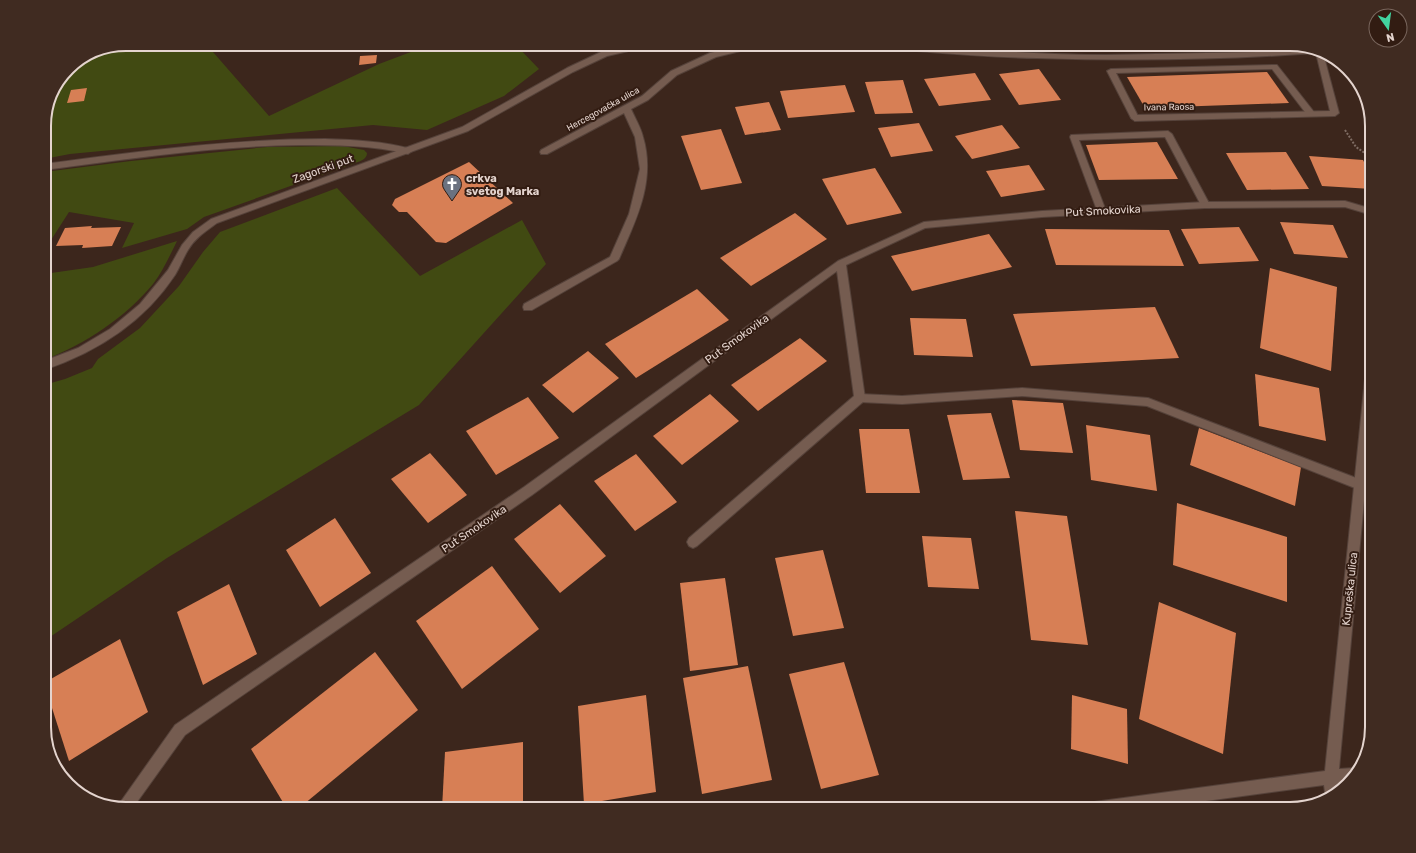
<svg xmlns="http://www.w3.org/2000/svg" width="1416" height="853" font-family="Rubik,sans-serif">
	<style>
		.green { fill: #414a12 }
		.building { fill: #d77f55 }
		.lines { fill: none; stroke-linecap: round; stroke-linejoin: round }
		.service-casing { stroke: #55423a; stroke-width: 2 }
		.minor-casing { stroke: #55423a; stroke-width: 2 }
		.path { stroke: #7f6c63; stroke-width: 2; stroke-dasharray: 2 1.5; stroke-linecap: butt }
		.service { fill: #755c50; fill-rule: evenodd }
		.minor { fill: #755c50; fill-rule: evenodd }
		.labels { text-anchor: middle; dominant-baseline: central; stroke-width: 4; stroke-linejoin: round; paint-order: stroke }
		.far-street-label { font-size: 9px; fill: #e4d4ce; stroke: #321c12 }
		.street-label { font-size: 11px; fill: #e4d4ce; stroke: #321c12 }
		.poi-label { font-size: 11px; font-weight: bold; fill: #e4d4ce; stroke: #321c12; text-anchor: start }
		.rim { fill: none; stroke: #e4d4ce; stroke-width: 2 }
	</style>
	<rect width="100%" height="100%" fill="#3c261c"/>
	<g class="green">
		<polygon points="126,44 206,44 269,116 379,64 432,44 515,44 539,69 504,96 427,130 373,125 70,154 44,159 44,121 50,94 68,68 95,50"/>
		<path d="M 343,146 L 364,150 L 367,153 C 367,159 361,161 355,163 L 204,217 L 187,229 L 122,248 L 134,223 L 69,212 L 44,251 L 44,172 L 131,161 L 267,147 Z"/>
		<polygon points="337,188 420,276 522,220 546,264 419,405 167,558 44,641 44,385 65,379 92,368 98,359 140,328 179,286 203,252 220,232"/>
		<path d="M 177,241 C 170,255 163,271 153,284 C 125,318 85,344 44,360 L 44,274 L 93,267 Z"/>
	</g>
	<g class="building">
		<polygon points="377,55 376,63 359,65 360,56"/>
		<polygon points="1039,69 1061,100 1019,105 999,74"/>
		<polygon points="1267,72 1289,103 1145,108 1127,77"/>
		<polygon points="975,73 991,100 939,106 924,79"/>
		<polygon points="903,80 913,113 875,114 865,82"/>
		<polygon points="845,85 855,112 788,118 780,91"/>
		<polygon points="87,88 84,101 67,103 71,90"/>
		<polygon points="769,102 781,130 745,135 735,107"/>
		<polygon points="919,123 933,151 891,157 878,128"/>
		<polygon points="1002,125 1020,148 972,159 955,136"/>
		<polygon points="721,129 742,183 701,190 681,136"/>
		<polygon points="1157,142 1178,179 1099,180 1086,145"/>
		<polygon points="1286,152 1309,189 1247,190 1226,153"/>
		<polygon points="1309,156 1363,160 1372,177 1372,189 1322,186"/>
		<polygon points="469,162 513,203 446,243 436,242 407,212 399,212 392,205 395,199"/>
		<polygon points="1029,165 1045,190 1001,197 986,171"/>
		<polygon points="875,168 902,213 847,225 822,179"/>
		<polygon points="795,213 827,239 751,286 720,258"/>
		<polygon points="1280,222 1333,225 1348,258 1294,254"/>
		<polygon points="92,226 91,228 121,227 112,246 82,248 83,245 56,246 65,228"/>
		<polygon points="1239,227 1259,261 1199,264 1181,229"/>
		<polygon points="1045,229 1169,230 1184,266 1056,265"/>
		<polygon points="989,234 1012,267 912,291 891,256"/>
		<polygon points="1270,268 1337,287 1331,371 1260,348"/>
		<polygon points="697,289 729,320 636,378 605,344"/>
		<polygon points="1155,307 1179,358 1031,366 1013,314"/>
		<polygon points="910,318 966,319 973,357 914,355"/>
		<polygon points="800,338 827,361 758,411 731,385"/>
		<polygon points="588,351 619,378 573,413 542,385"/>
		<polygon points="1255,374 1319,388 1326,441 1259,426"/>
		<polygon points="710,394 739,421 682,465 653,436"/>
		<polygon points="528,397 559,438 496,475 466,431"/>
		<polygon points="1012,400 1063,403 1073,453 1020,450"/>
		<polygon points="991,413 1010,478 963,480 947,415"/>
		<polygon points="1086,425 1150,435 1157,491 1091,480"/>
		<polygon points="1199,428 1301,467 1295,506 1190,465"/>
		<polygon points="859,429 909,429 920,493 866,493"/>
		<polygon points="430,453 467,495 428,523 391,479"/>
		<polygon points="636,454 677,502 635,531 594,481"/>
		<polygon points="1177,503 1287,537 1287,602 1173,565"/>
		<polygon points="560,504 606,556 560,593 514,539"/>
		<polygon points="1015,511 1067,516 1088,645 1031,640"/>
		<polygon points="335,518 371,573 320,607 286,550"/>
		<polygon points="922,536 971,538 979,589 928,587"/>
		<polygon points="823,550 844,628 793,636 775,558"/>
		<polygon points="492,566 539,629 462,689 416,621"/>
		<polygon points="725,578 738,665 690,671 680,583"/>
		<polygon points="229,584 257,654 203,685 177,612"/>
		<polygon points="1159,602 1236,633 1223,754 1139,719"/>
		<polygon points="120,639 148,712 69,761 44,683"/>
		<polygon points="375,652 418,710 298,809 287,809 251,749"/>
		<polygon points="844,662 879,775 821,789 789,674"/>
		<polygon points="748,666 772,780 702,794 683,678"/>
		<polygon points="646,695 656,792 584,804 578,706"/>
		<polygon points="1072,695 1127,709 1128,764 1071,749"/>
		<polygon points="523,742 523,809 442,809 445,752"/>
	</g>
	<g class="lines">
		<g class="service-casing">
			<g id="service">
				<path d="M 749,44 L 762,44 L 761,46 L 716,57 L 677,75 L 648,100 L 631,109 C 635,118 641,128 643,137 C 656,181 636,220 619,259 L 617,261 L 532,310 L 524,310 L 523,307 L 524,304 L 610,257 L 629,214 L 640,169 L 635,137 L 624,113 L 547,154 L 541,154 L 540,152 L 541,150 L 642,96 L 671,71 L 710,53 Z"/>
				<polygon points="1274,65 1277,65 1314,112 1315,114 1314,116 1308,116 1272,69 1116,73 1139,118 1135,121 1131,118 1107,71 1111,69"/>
				<polygon points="1168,131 1172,134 1210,205 1208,207 1202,207 1165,137 1079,140 1106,211 1101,214 1098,213 1070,137 1071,135"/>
				<path d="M 325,139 C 354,140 383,141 411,149 L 412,151 L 408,154 C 372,145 336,145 299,145 C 213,146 129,159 44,170 L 44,164 C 138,152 230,139 325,139 Z"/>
				<polygon points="1022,388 1148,398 1364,481 1366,485 1364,489 1360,490 1147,406 1022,396 902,404 860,402 856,401 855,398 856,395 860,394 902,396"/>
			</g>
		</g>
		<g class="minor-casing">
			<g id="minor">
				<path d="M 637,44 L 651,44 L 650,46 L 607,56 L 573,72 L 468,131 L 217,223 C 206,231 195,238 188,250 C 183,258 180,267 175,275 C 144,322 97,352 44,370 L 44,361 L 78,348 L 110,329 L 140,304 L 168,270 L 182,245 L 193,232 L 211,219 L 462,127 L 567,68 L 601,52 Z"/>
				<path d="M 845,44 C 932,44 1019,55 1106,55 C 1156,54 1207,53 1257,52 C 1279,52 1302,47 1323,53 L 1339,113 L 1335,116 L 1135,121 L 1131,118 L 1135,115 L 1330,111 L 1316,53 C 1223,60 1129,61 1037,58 C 974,57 911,50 849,46 Z"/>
				<polygon points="1345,201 1372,209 1372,215 1345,207 1205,208 1042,217 925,228 846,265 865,398 864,401 697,546 693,548 689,546 687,542 689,538 854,396 837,271 532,495 185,735 132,809 117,807 175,725 524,487 838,261 924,222 1042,211 1205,202"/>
				<polygon points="1372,355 1372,415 1339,769 1354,768 1359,770 1346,783 1338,783 1339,790 1331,798 1326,799 1324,785 1147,809 1087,809 1089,804 1094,802 1325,771 1367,359 1368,356"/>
			</g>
		</g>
		<polyline class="path" points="1345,130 1356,147 1372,158"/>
		<use href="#service" class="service"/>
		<use href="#minor" class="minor"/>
	</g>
	<defs>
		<g id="church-pin" transform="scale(1)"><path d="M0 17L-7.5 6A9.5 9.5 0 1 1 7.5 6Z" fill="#6b7280" stroke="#321c12"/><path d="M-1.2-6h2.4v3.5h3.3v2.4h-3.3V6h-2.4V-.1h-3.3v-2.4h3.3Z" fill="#fff"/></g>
	</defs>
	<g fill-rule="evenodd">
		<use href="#church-pin" x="452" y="184"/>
	</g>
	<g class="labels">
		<g class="far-street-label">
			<text transform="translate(1169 107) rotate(-1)">Ivana Raosa</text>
			<text transform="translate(603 109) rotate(-29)">Hercegovačka ulica</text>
		</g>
		<g class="street-label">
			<text transform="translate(323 169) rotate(-20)">Zagorski put</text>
			<text transform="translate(1103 211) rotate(-3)">Put Smokovika</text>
			<text transform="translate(737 339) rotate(-36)">Put Smokovika</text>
			<text transform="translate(474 529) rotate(-34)">Put Smokovika</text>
			<text transform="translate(1350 589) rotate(-84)">Kupreška ulica</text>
		</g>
		<g class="poi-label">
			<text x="466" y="178">crkva<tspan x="466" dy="13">svetog Marka</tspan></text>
		</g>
	</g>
	<path d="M0 0H1416V853H0ZM126 51H1290A75 75 0 0 1 1365 126V727A75 75 0 0 1 1290 802H126A75 75 0 0 1 51 727V126A75 75 0 0 1 126 51Z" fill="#402b21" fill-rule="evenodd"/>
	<path class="rim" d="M126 51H1290A75 75 0 0 1 1365 126V727A75 75 0 0 1 1290 802H126A75 75 0 0 1 51 727V126A75 75 0 0 1 126 51Z"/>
	<g transform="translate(1388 28) rotate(166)"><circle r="19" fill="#321c12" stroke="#79665d"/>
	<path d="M0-3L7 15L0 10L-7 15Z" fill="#42d4a0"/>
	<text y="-6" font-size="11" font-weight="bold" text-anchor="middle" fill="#e4d4ce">N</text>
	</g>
</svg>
